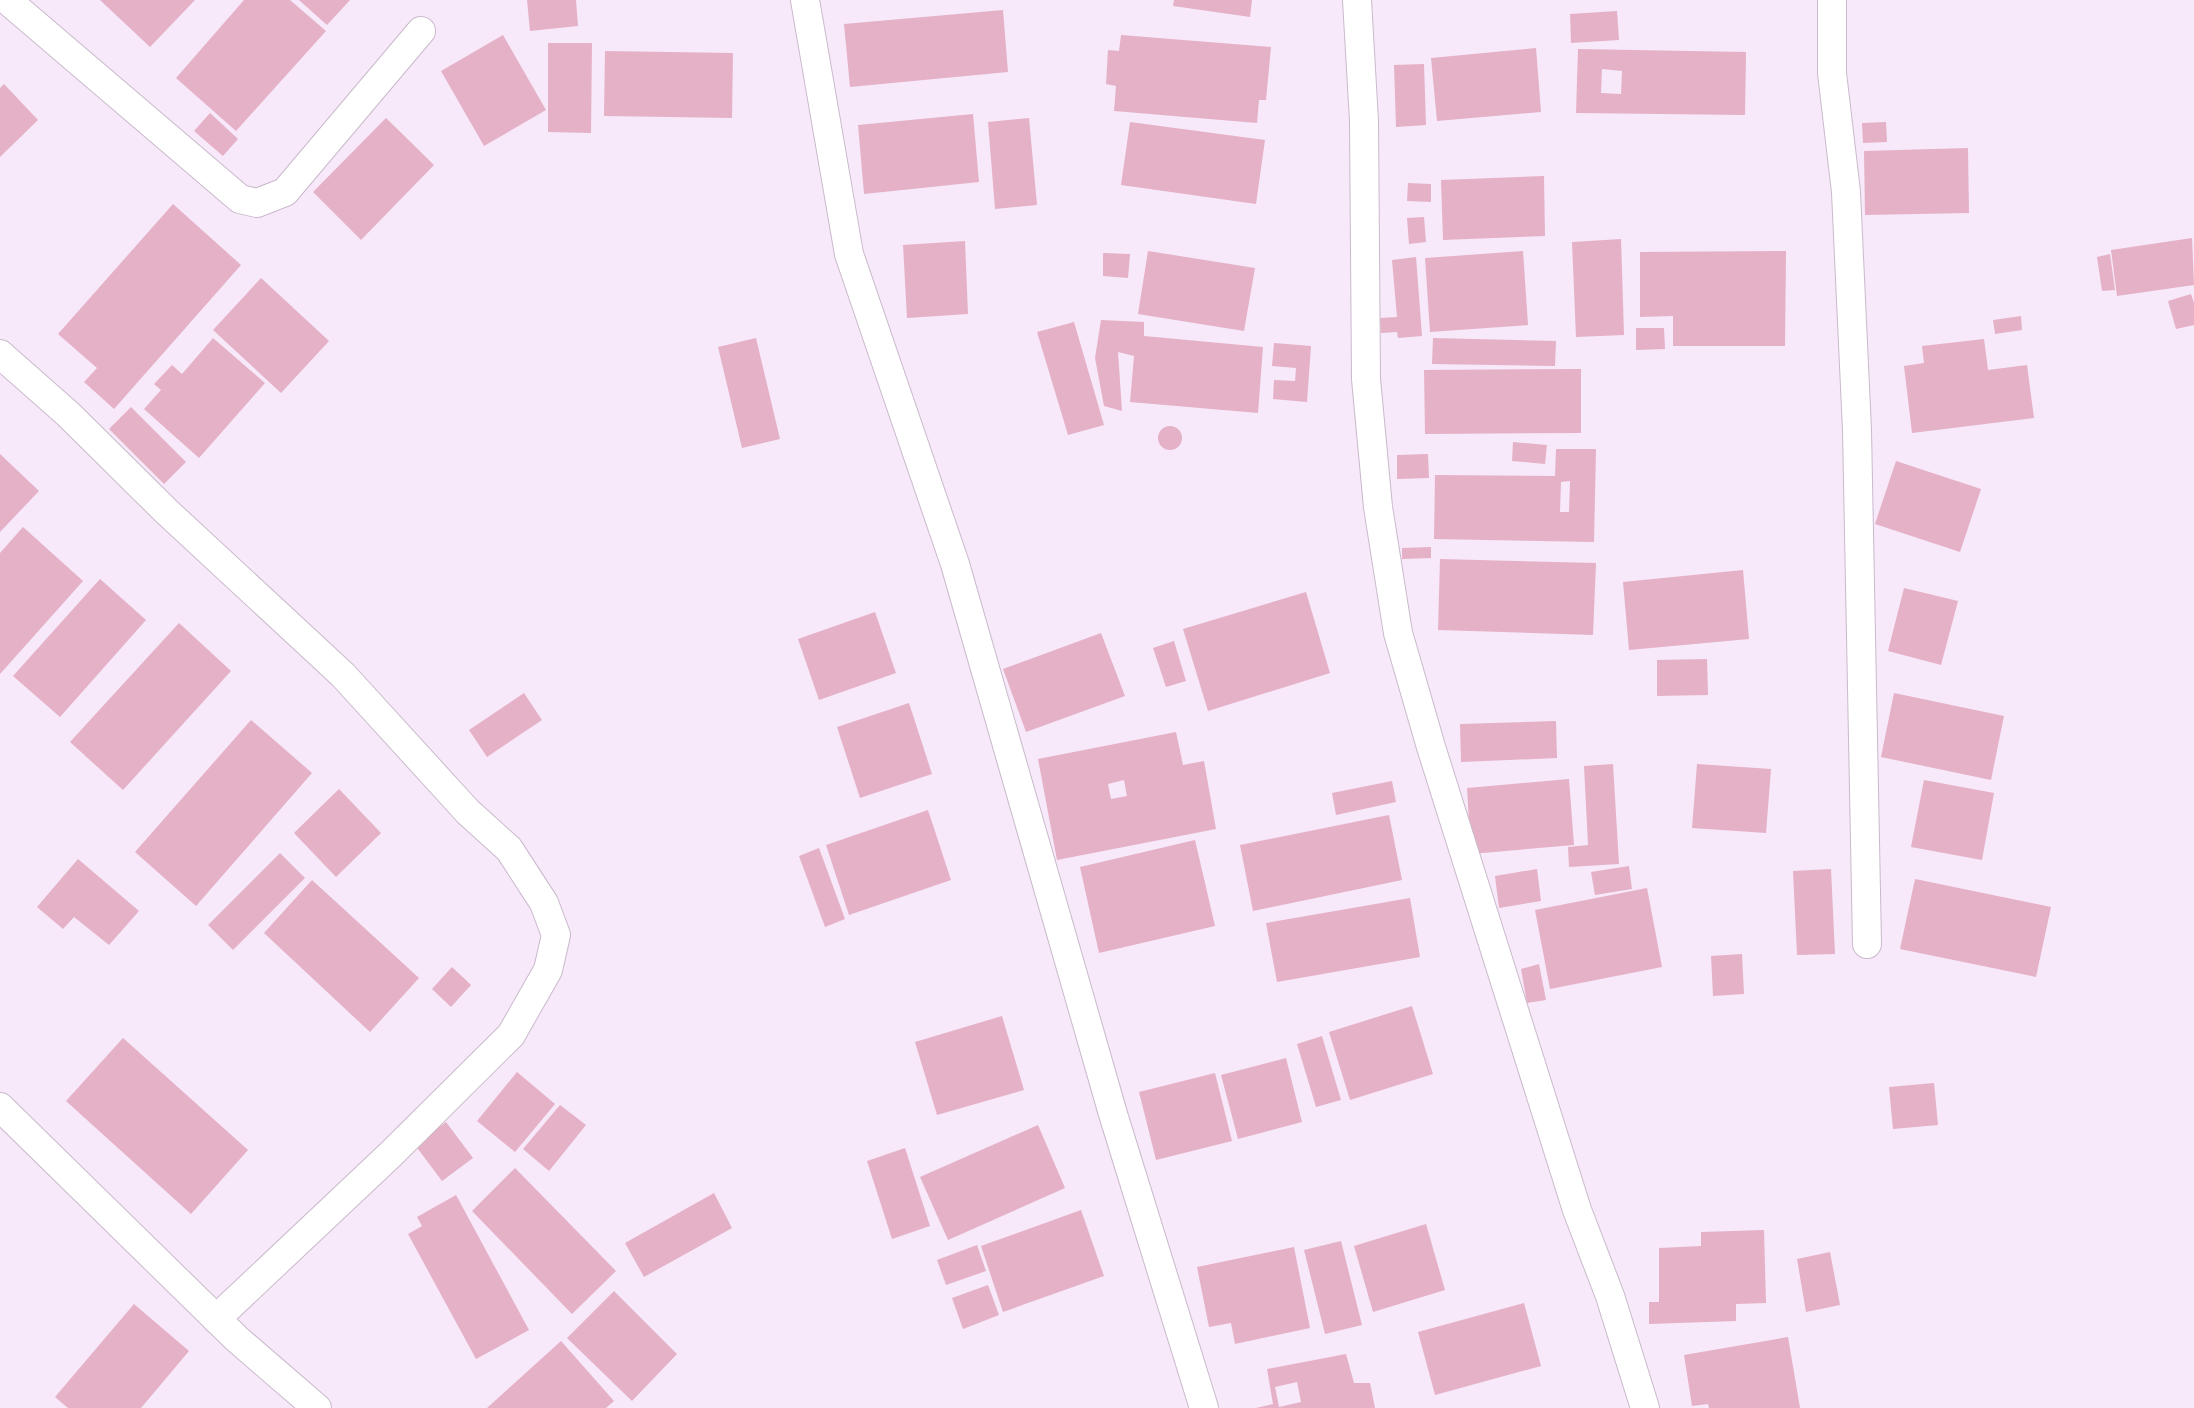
<svg xmlns="http://www.w3.org/2000/svg" width="2194" height="1408" font-family="'Varela Round',sans-serif">
	<style>
		.building { fill: #e5b1c6; fill-rule: evenodd }
		.lines { fill: none; stroke-linecap: round; stroke-linejoin: round }
		.minor-casing { stroke: #c9bacb; stroke-width: 30 }
		.minor { stroke: #fff; stroke-width: 28 }
	</style>
	<rect width="100%" height="100%" fill="#f7e8fa"/>
	<g class="building">
		<polygon points="100,0 195,0 150,47"/>
		<polygon points="244,0 290,0 326,31 236,131 176,78"/>
		<polygon points="299,0 350,0 327,25"/>
		<polygon points="527,0 576,0 578,26 530,31"/>
		<polygon points="1174,0 1252,0 1250,17 1173,6"/>
		<polygon points="1003,10 1008,72 850,87 844,24"/>
		<polygon points="1617,11 1619,40 1571,43 1570,14"/>
		<polygon points="503,35 546,110 484,146 441,71"/>
		<polygon points="1121,35 1271,47 1266,100 1259,100 1257,123 1114,111 1116,86 1106,84 1108,50 1119,51"/>
		<polygon points="548,43 592,43 591,133 548,132"/>
		<polygon points="1536,48 1541,112 1437,121 1431,58"/>
		<path d="M 1578,49 L 1746,52 L 1745,115 L 1576,113 ZM 1602,69 L 1622,71 L 1621,94 L 1601,93 Z"/>
		<polygon points="605,51 733,53 732,118 604,116"/>
		<polygon points="1424,64 1426,125 1396,127 1394,65"/>
		<polygon points="4,84 38,120 0,157 0,88"/>
		<polygon points="210,113 238,139 223,156 194,131"/>
		<polygon points="973,114 979,182 864,194 858,125"/>
		<polygon points="386,118 434,165 361,240 313,192"/>
		<polygon points="1029,118 1037,205 995,209 988,122"/>
		<polygon points="1130,122 1265,140 1256,204 1121,185"/>
		<polygon points="1886,122 1887,142 1863,143 1862,123"/>
		<polygon points="1968,148 1969,213 1865,215 1864,151"/>
		<polygon points="1544,176 1545,236 1443,240 1441,180"/>
		<polygon points="1408,183 1431,184 1431,202 1407,201"/>
		<polygon points="173,204 241,265 114,409 84,382 97,368 58,334"/>
		<polygon points="1424,217 1426,242 1409,244 1407,218"/>
		<polygon points="2192,238 2194,285 2117,296 2111,250"/>
		<polygon points="1621,239 1624,335 1576,337 1572,242"/>
		<polygon points="965,241 968,314 907,318 903,245"/>
		<polygon points="1148,251 1255,268 1244,331 1138,314"/>
		<polygon points="1523,251 1528,325 1430,332 1425,258"/>
		<polygon points="1786,251 1785,346 1673,346 1673,316 1640,317 1640,252"/>
		<polygon points="1103,253 1130,254 1128,278 1103,276"/>
		<polygon points="2110,254 2115,290 2102,291 2097,257"/>
		<polygon points="1416,257 1422,336 1398,338 1397,332 1381,333 1380,318 1397,317 1392,260"/>
		<polygon points="261,278 329,341 281,393 213,330"/>
		<polygon points="2191,294 2194,303 2194,325 2176,329 2168,301"/>
		<polygon points="2021,316 2022,330 1995,334 1993,320"/>
		<polygon points="1101,320 1144,322 1144,336 1263,347 1258,413 1130,402 1134,356 1118,352 1122,411 1104,406 1095,358"/>
		<polygon points="1074,322 1104,425 1068,435 1037,332"/>
		<polygon points="1636,328 1664,328 1665,349 1636,350"/>
		<polygon points="213,338 265,383 199,458 144,409 161,390 154,384 172,365 182,374"/>
		<polygon points="756,338 780,439 742,448 718,347"/>
		<polygon points="1433,338 1556,341 1555,366 1432,364"/>
		<polygon points="1984,339 1988,370 2027,365 2034,418 1912,433 1904,366 1924,363 1922,346"/>
		<polygon points="1274,343 1311,346 1307,402 1273,399 1274,380 1295,381 1296,368 1272,366"/>
		<polygon points="1581,369 1581,433 1425,434 1424,370"/>
		<polygon points="131,407 186,462 164,484 109,429"/>
		<circle cx="1170" cy="438" r="12"/>
		<polygon points="1513,442 1547,445 1545,464 1512,461"/>
		<path d="M 1556,449 L 1596,449 L 1594,542 L 1434,539 L 1435,475 L 1555,476 ZM 1570,481 L 1569,512 L 1560,512 L 1561,482 Z"/>
		<polygon points="0,454 39,491 0,532"/>
		<polygon points="1428,454 1429,478 1397,479 1397,455"/>
		<polygon points="1896,461 1981,489 1960,552 1875,524"/>
		<polygon points="23,527 83,581 0,674 0,553"/>
		<polygon points="1431,547 1431,558 1402,559 1402,548"/>
		<polygon points="1440,559 1596,563 1593,635 1438,630"/>
		<polygon points="1743,570 1749,639 1629,650 1623,582"/>
		<polygon points="100,579 146,620 60,717 13,676"/>
		<polygon points="1904,588 1958,601 1941,665 1888,651"/>
		<polygon points="1306,592 1330,673 1208,711 1183,629"/>
		<polygon points="875,612 896,673 819,700 798,639"/>
		<polygon points="179,623 231,671 123,790 70,742"/>
		<polygon points="1101,633 1125,696 1026,732 1003,669"/>
		<polygon points="1174,641 1186,681 1166,687 1153,648"/>
		<polygon points="1707,659 1708,695 1657,696 1657,660"/>
		<polygon points="524,693 542,720 487,757 469,730"/>
		<polygon points="1894,693 2004,716 1991,780 1881,757"/>
		<polygon points="909,703 932,774 860,798 837,727"/>
		<polygon points="251,720 312,773 196,906 135,852"/>
		<polygon points="1556,721 1557,758 1461,762 1460,724"/>
		<path d="M 1176,732 L 1183,765 L 1204,761 L 1216,829 L 1057,860 L 1038,759 ZM 1124,780 L 1127,796 L 1111,799 L 1108,784 Z"/>
		<polygon points="1613,764 1619,864 1569,867 1568,847 1588,845 1584,766"/>
		<polygon points="1697,764 1771,769 1766,833 1692,828"/>
		<polygon points="1569,779 1574,845 1471,854 1467,788"/>
		<polygon points="1924,780 1994,793 1982,860 1911,847"/>
		<polygon points="1392,781 1396,802 1336,815 1332,793"/>
		<polygon points="339,789 381,833 336,877 294,833"/>
		<polygon points="928,810 951,880 849,915 826,845"/>
		<polygon points="1389,815 1402,880 1253,911 1240,845"/>
		<polygon points="1195,840 1215,926 1099,953 1080,867"/>
		<polygon points="819,848 845,919 825,927 799,856"/>
		<polygon points="280,853 305,878 233,950 208,925"/>
		<polygon points="78,859 139,911 109,945 74,917 63,929 37,907"/>
		<polygon points="1629,866 1632,889 1595,895 1591,872"/>
		<polygon points="1537,869 1541,901 1499,908 1495,876"/>
		<polygon points="1831,869 1835,954 1797,955 1793,871"/>
		<polygon points="1915,879 2051,907 2036,977 1900,949"/>
		<polygon points="312,880 419,978 370,1032 264,933"/>
		<polygon points="1647,888 1662,967 1550,989 1535,910"/>
		<polygon points="1410,898 1420,957 1277,982 1266,923"/>
		<polygon points="1742,954 1744,994 1713,996 1711,956"/>
		<polygon points="1539,964 1546,1000 1527,1003 1521,969"/>
		<polygon points="452,967 471,985 451,1007 432,989"/>
		<polygon points="1412,1006 1433,1074 1350,1100 1329,1032"/>
		<polygon points="1002,1016 1024,1090 937,1115 915,1042"/>
		<polygon points="1322,1036 1341,1100 1316,1107 1297,1044"/>
		<polygon points="123,1038 248,1150 191,1214 66,1101"/>
		<polygon points="1286,1058 1302,1122 1238,1139 1221,1075"/>
		<polygon points="517,1072 555,1104 515,1152 477,1121"/>
		<polygon points="1215,1073 1232,1141 1156,1160 1139,1092"/>
		<polygon points="1934,1083 1938,1125 1893,1129 1889,1087"/>
		<polygon points="560,1105 586,1125 549,1171 523,1149"/>
		<polygon points="446,1122 473,1158 442,1181 415,1145"/>
		<polygon points="1038,1125 1065,1188 948,1240 920,1177"/>
		<polygon points="905,1148 930,1226 892,1239 867,1161"/>
		<polygon points="515,1168 616,1271 572,1314 472,1211"/>
		<polygon points="714,1193 732,1228 644,1277 625,1243"/>
		<polygon points="456,1195 529,1330 476,1359 408,1234 422,1226 417,1217"/>
		<polygon points="1081,1210 1104,1276 1003,1312 981,1246"/>
		<polygon points="1426,1224 1445,1290 1373,1312 1354,1246"/>
		<polygon points="1764,1230 1766,1303 1736,1304 1736,1321 1649,1324 1649,1302 1659,1302 1659,1248 1701,1246 1701,1232"/>
		<polygon points="1341,1241 1362,1325 1325,1334 1304,1250"/>
		<polygon points="977,1245 986,1271 946,1285 937,1260"/>
		<polygon points="1294,1247 1310,1328 1235,1344 1231,1323 1209,1327 1197,1267"/>
		<polygon points="1830,1252 1840,1305 1806,1312 1797,1259"/>
		<polygon points="988,1285 999,1315 963,1329 952,1298"/>
		<polygon points="614,1291 677,1354 632,1401 567,1338"/>
		<polygon points="1524,1303 1541,1366 1435,1395 1418,1332"/>
		<polygon points="134,1304 189,1351 141,1408 68,1408 55,1397"/>
		<polygon points="1788,1337 1800,1408 1709,1408 1708,1404 1692,1406 1684,1355"/>
		<polygon points="561,1341 614,1401 606,1408 487,1408"/>
		<path d="M 1346,1354 L 1354,1383 L 1370,1383 L 1375,1408 L 1256,1408 L 1273,1404 L 1267,1369 ZM 1297,1382 L 1301,1402 L 1279,1407 L 1275,1387 Z"/>
	</g>
	<g class="lines">
		<g class="minor-casing">
			<g id="minor">
				<polyline points="7,0 240,199 257,203 285,192 421,31"/>
				<polyline points="805,0 849,254 955,564 1113,1114 1204,1408"/>
				<polyline points="1357,0 1364,121 1366,379 1378,507 1398,633 1431,747 1577,1210 1610,1296 1645,1408"/>
				<polyline points="1832,0 1832,73 1846,192 1857,430 1867,944"/>
				<polyline points="0,354 68,414 166,511 343,675 468,812 509,849 544,903 556,935 548,970 511,1035 391,1154 216,1319"/>
				<polyline points="0,1107 237,1339 317,1408"/>
			</g>
		</g>
		<use href="#minor" class="minor"/>
	</g>
</svg>
